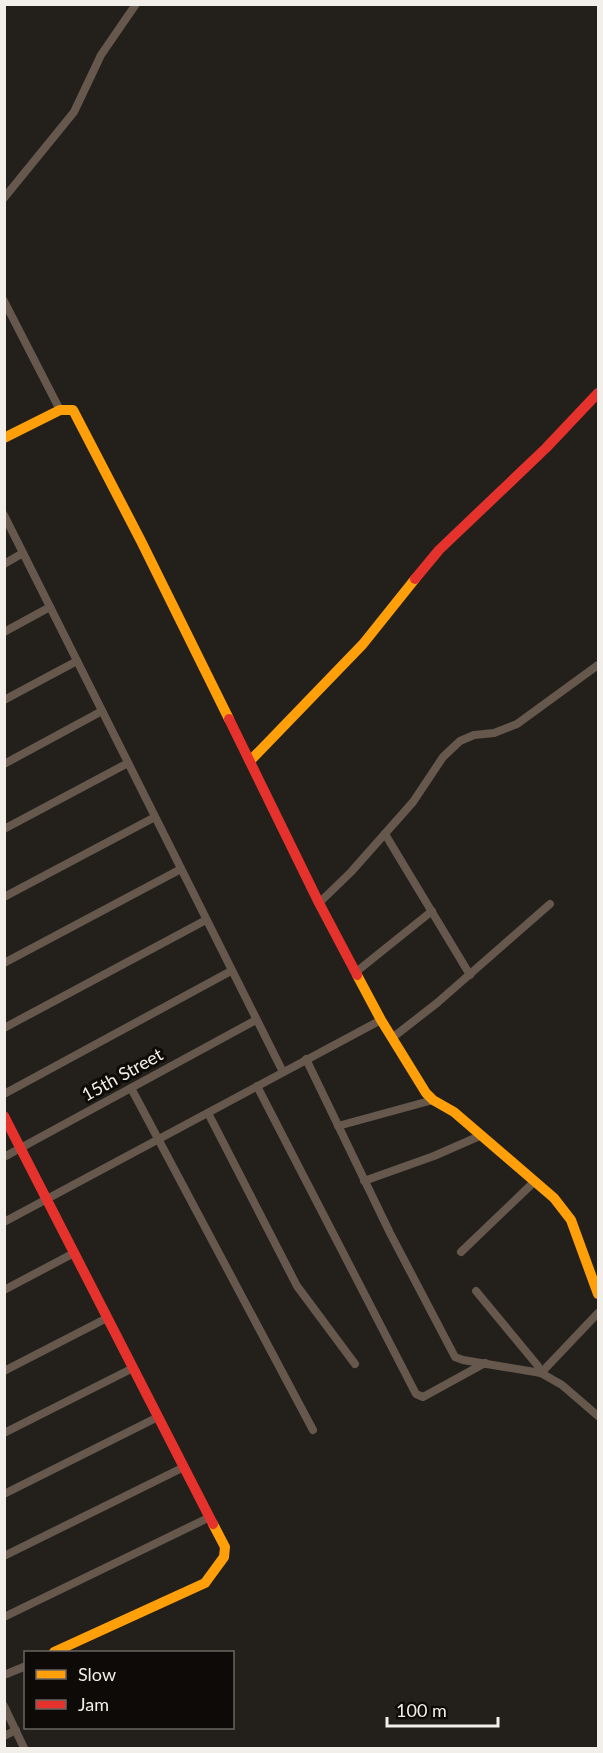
<svg xmlns="http://www.w3.org/2000/svg" width="603" height="1753" font-family="Lato,sans-serif">
	<style>
		.lines { fill: none; stroke-linecap: round; stroke-linejoin: round }
		.street { stroke: #66584c; stroke-width: 8 }
		.slow { stroke: #ff9f0a; stroke-width: 10 }
		.jam { stroke: #e5322d; stroke-width: 10 }
		.labels { text-anchor: middle; dominant-baseline: central; stroke-width: 6; stroke-linejoin: round; paint-order: stroke }
		.street-label { font-size: 18px; fill: #f2eee9; stroke: #0d0a07 }
	</style>
	<rect width="100%" height="100%" fill="#23201c"/>
	<g class="lines">
		<g class="street">
			<polyline points="4,198 74,112 101,55 136,4"/>
			<polyline points="4,301 60,410"/>
			<polyline points="4,515 283,1072"/>
			<polyline points="4,564 23,553"/>
			<polyline points="4,632 50,607"/>
			<polyline points="4,700 77,661"/>
			<polyline points="4,764 102,711"/>
			<polyline points="4,829 128,763"/>
			<polyline points="385,834 470,975"/>
			<polyline points="4,897 155,817"/>
			<polyline points="319,903 351,872 413,802 443,757 460,741 474,735 494,733 517,724 598,665"/>
			<polyline points="4,963 181,869"/>
			<polyline points="356,972 432,911"/>
			<polyline points="4,1028 206,920"/>
			<polyline points="392,1038 437,1003 550,904"/>
			<polyline points="306,1059 390,1233 455,1357 463,1360 541,1373 562,1385 598,1416"/>
			<polyline points="257,1086 416,1394 423,1397 485,1363"/>
			<polyline points="131,1088 313,1430"/>
			<polyline points="4,1094 231,971"/>
			<polyline points="208,1113 297,1286 355,1364"/>
			<polyline points="338,1126 433,1100"/>
			<polyline points="4,1157 256,1020"/>
			<polyline points="364,1181 434,1156 482,1135"/>
			<polyline points="4,1222 381,1020"/>
			<polyline points="461,1252 534,1182"/>
			<polyline points="4,1290 74,1253"/>
			<polyline points="476,1291 538,1366 541,1373"/>
			<polyline points="4,1371 107,1318"/>
			<polyline points="541,1373 598,1313"/>
			<polyline points="4,1433 133,1368"/>
			<polyline points="4,1494 158,1417"/>
			<polyline points="4,1556 184,1467"/>
			<polyline points="4,1617 210,1517"/>
			<polyline points="4,1675 26,1666"/>
			<polyline points="4,1706 24,1748"/>
			<polyline points="4,1736 16,1730"/>
		</g>
		<g class="slow">
			<polyline points="4,438 60,410 73,410 141,541 229,719"/>
			<polyline points="250,761 363,644 415,579"/>
			<polyline points="357,975 381,1020 426,1093 433,1100 454,1112 554,1198 571,1220 598,1294"/>
			<polyline points="54,1652 205,1583 224,1557 225,1547 213,1524"/>
		</g>
		<g class="jam">
			<polyline points="415,579 439,550 546,448 598,393"/>
			<polyline points="229,719 319,903 357,975"/>
			<polyline points="4,1116 213,1524"/>
		</g>
	</g>
	<g class="labels">
		<g class="street-label">
			<text transform="translate(122 1074) rotate(-29)">15th Street</text>
		</g>
	</g>
	<rect width="603" height="1753" fill="none" stroke="#f2eee9" stroke-width="12"/>
	<rect x="24" y="1651" width="210" height="78" fill="#0d0a07" stroke="#696561" stroke-width="1.5"/>
	<rect x="36" y="1670" width="30" height="9" fill="#ff9f0a" stroke="#696561" stroke-width="1.5"/>
	<text x="78" y="1681" font-size="18" fill="#f2eee9">Slow</text>
	<rect x="36" y="1700" width="30" height="9" fill="#e5322d" stroke="#696561" stroke-width="1.5"/>
	<text x="78" y="1711" font-size="18" fill="#f2eee9">Jam</text>
	<path d="M387 1717v9h111v-9" fill="none" stroke="#f2eee9" stroke-width="3"/>
	<text x="396" y="1717" font-size="18" fill="#f2eee9" stroke="#0d0a07" stroke-width="4.5" paint-order="stroke">100 m</text>
</svg>
